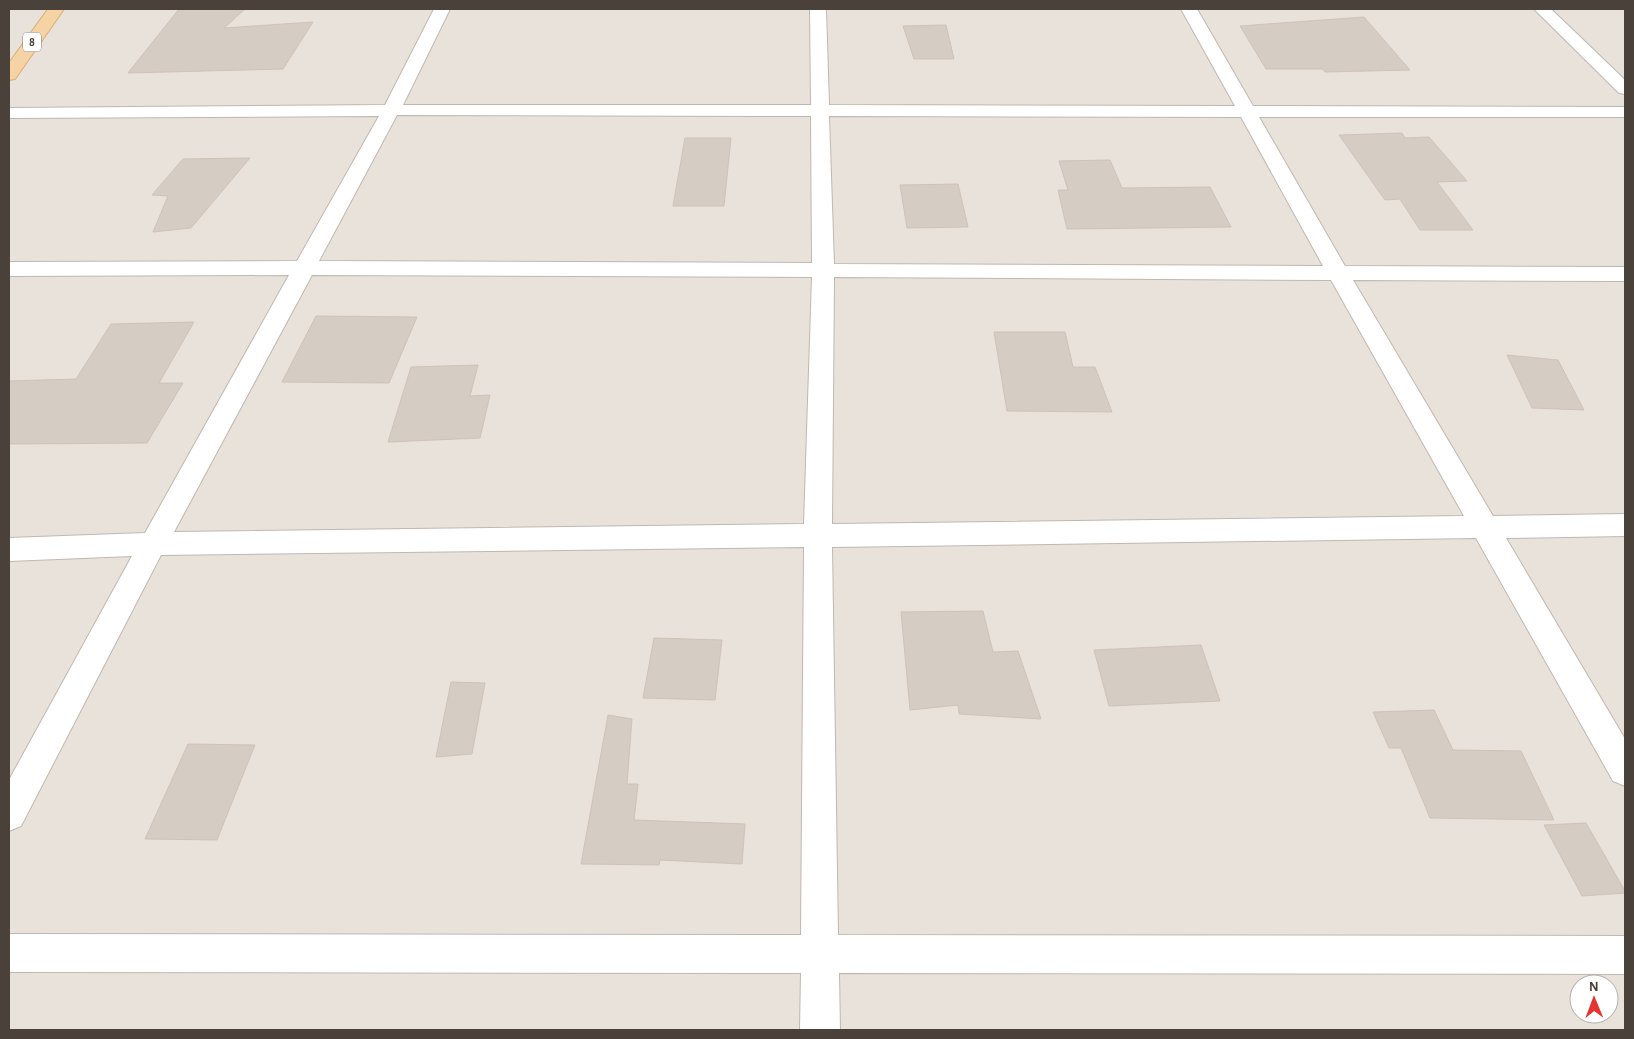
<svg xmlns="http://www.w3.org/2000/svg" width="1634" height="1039" font-family="'Alegreya Sans',sans-serif">
	<style>
		.residential { fill: #e8e2db; fill-rule: evenodd }
		.building { fill: #d5ccc3; stroke: #d0c2b7 }
		.lines { fill: none; stroke-linecap: round; stroke-linejoin: round }
		.minor-casing { stroke: #c0b8b0; stroke-width: 2 }
		.primary-casing { stroke: #daae76; stroke-width: 2 }
		.minor { fill: #fff; fill-rule: evenodd }
		.primary { fill: #f5d3a5; fill-rule: evenodd }
		.labels { text-anchor: middle; dominant-baseline: central; stroke-width: 5; stroke-linejoin: round; paint-order: stroke }
		.shield { fill: #fff; stroke: #807a75; stroke-width: 1 }
		.shield-label { font-size: 12px; font-weight: bold; fill: #49413a }
	</style>
	<rect width="100%" height="100%" fill="#f5f1ed"/>
	<path class="residential" d="M 9,9 L 1625,9 L 1625,1030 L 9,1030 ZM 1579,984 L 1609,984 L 1609,1014 L 1579,1014 Z"/>
	<g class="building">
		<polygon points="179,9 245,9 224,28 313,22 283,69 128,73"/>
		<polygon points="1364,17 1410,70 1325,72 1322,69 1266,69 1240,26"/>
		<polygon points="946,25 954,59 914,59 903,26"/>
		<polygon points="1402,133 1405,138 1429,137 1467,181 1437,182 1473,230 1420,230 1400,199 1385,200 1339,135"/>
		<polygon points="685,138 731,138 724,206 673,206"/>
		<polygon points="250,158 191,228 153,232 168,196 152,195 183,159"/>
		<polygon points="1110,160 1122,188 1210,187 1231,227 1067,229 1058,190 1068,190 1059,161"/>
		<polygon points="958,184 968,227 907,228 900,185"/>
		<polygon points="316,316 417,317 389,383 282,382"/>
		<polygon points="194,322 159,383 183,383 147,443 9,444 9,381 76,379 111,324"/>
		<polygon points="994,332 1065,332 1073,367 1095,367 1112,412 1007,411"/>
		<polygon points="1507,355 1558,360 1584,410 1532,408"/>
		<polygon points="478,365 470,396 490,395 480,438 388,442 411,367"/>
		<polygon points="983,611 993,652 1018,651 1041,719 959,714 958,705 910,710 901,612"/>
		<polygon points="654,638 722,640 715,700 643,698"/>
		<polygon points="1201,645 1220,701 1109,706 1094,650"/>
		<polygon points="451,682 485,683 472,754 436,757"/>
		<polygon points="1434,710 1453,750 1521,751 1554,820 1430,818 1401,748 1389,748 1373,712"/>
		<polygon points="608,715 632,719 627,784 638,784 634,820 745,824 742,864 660,860 659,865 581,864"/>
		<polygon points="188,744 255,745 217,840 145,839"/>
		<polygon points="1586,823 1625,891 1625,893 1582,896 1544,825"/>
	</g>
	<g class="lines">
		<g class="minor-casing">
			<g id="minor">
				<path d="M 434,9 L 450,9 L 403,105 L 811,105 L 810,9 L 826,9 L 829,105 L 1235,106 L 1181,9 L 1197,9 L 1253,106 L 1625,107 L 1625,117 L 1259,117 L 1345,266 L 1625,267 L 1625,281 L 1353,280 L 1493,516 L 1625,514 L 1625,536 L 1506,538 L 1625,739 L 1625,786 L 1613,781 L 1476,538 L 832,547 L 838,935 L 1625,936 L 1625,974 L 839,973 L 840,1030 L 800,1030 L 801,973 L 9,972 L 9,934 L 801,935 L 804,547 L 161,555 L 21,826 L 9,831 L 9,780 L 132,556 L 9,561 L 9,538 L 145,533 L 289,275 L 9,276 L 9,262 L 297,261 L 379,116 L 9,118 L 9,108 L 385,105 ZM 397,115 L 811,116 L 812,263 L 319,261 ZM 829,116 L 1241,117 L 1323,266 L 834,264 ZM 312,275 L 812,277 L 804,524 L 174,532 ZM 834,277 L 1331,280 L 1464,516 L 832,524 Z"/>
				<polygon points="1534,9 1551,9 1625,80 1625,94 1619,93"/>
			</g>
		</g>
		<g class="primary-casing">
			<polygon id="primary" points="48,9 64,9 15,79 9,80 9,63"/>
		</g>
		<use href="#minor" class="minor"/>
		<use href="#primary" class="primary"/>
	</g>
	<g class="labels">
		<rect class="shield" x="23" y="32.5" width="18" height="19" rx="4"/>
		<g class="shield-label">
			<text x="32" y="42">8</text>
		</g>
	</g>
	<rect width="1634" height="1039" fill="none" stroke="#49413a" stroke-width="20"/>
	<g transform="translate(1594 999) rotate(359)"><circle r="24" fill="#ffffff" stroke="#b6b3b0"/>
	<path d="M0-4L9 19L0 12L-9 19Z" fill="#e63432"/>
	<text y="-8" font-size="14" font-weight="bold" text-anchor="middle" fill="#49413a">N</text>
	</g>
</svg>
